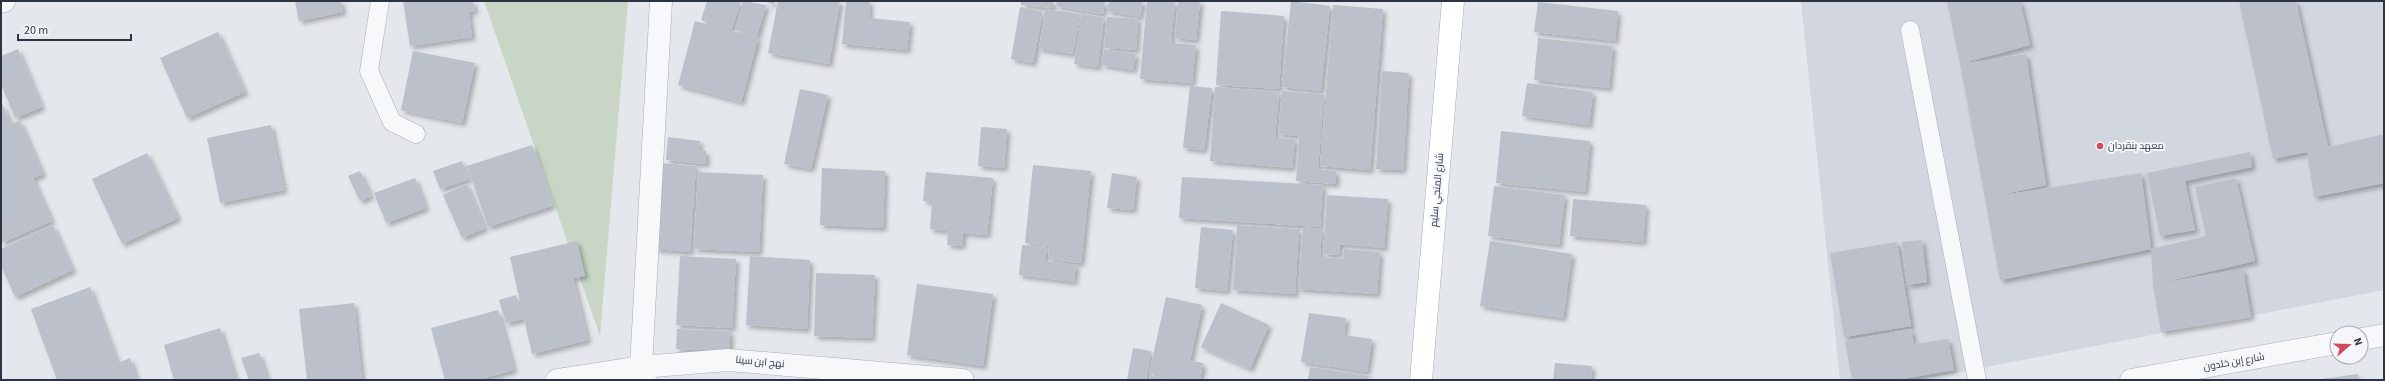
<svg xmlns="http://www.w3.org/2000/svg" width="2385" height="381" font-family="'Source Sans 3',Cairo,sans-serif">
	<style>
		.built { fill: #d2d6de }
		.green { fill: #c9d6c5 }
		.building { fill: #bbc0ca; filter: url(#shadow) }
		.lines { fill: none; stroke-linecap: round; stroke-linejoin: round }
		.lane-casing { stroke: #a9aeb7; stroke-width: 19 }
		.street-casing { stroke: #a9aeb7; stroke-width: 23 }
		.secondary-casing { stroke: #a9aeb7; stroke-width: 23 }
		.lane { stroke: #f7f8fa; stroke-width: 18 }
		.street { stroke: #f7f8fa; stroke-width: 22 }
		.secondary { stroke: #fff; stroke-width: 22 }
		.poi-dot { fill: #d1495b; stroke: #f4f6f9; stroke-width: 1.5 }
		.labels { text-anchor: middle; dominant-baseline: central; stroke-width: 4; stroke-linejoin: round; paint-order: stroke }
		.poi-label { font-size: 10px; fill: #2b3445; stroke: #f4f6f9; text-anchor: start }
		.street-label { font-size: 10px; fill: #2b3445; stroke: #f4f6f9 }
	</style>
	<defs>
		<filter id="shadow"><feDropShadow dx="3.5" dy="3.5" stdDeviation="2" flood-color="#0004"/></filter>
	</defs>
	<rect width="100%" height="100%" fill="#e4e7ec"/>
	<polygon class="built" points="1801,1 2384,1 2384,290 1919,380 1840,380"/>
	<polygon class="green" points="484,1 628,1 600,336"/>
	<g class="building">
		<polygon points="295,1 341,1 343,12 299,21"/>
		<polygon points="403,1 473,1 475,11 469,12 472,37 410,46"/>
		<polygon points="707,1 741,1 732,29 701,20"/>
		<polygon points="743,1 766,5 757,36 735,30"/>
		<polygon points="762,1 775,1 774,4"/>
		<polygon points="778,1 840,1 829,64 768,53"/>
		<polygon points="846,1 870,1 869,18 910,22 907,50 842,44"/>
		<polygon points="1021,1 1053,1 1053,8 1021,5"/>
		<polygon points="1057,1 1105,1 1103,14 1056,6"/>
		<polygon points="1109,1 1143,1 1140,17 1107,11"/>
		<polygon points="1147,1 1175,1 1171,43 1196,45 1192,83 1140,79"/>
		<polygon points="1178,1 1200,1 1196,40 1175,38"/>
		<polygon points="1291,1 1330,6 1321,91 1282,87"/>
		<polygon points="1947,1 2020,1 2030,45 1960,64"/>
		<polygon points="2239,1 2296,1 2328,147 2384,134 2384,183 2314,197 2307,152 2273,159"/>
		<polygon points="1538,2 1618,11 1615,41 1534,32"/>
		<polygon points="1333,5 1383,9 1370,170 1320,166"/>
		<polygon points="1020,7 1043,12 1033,63 1011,59"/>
		<polygon points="1045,9 1080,14 1073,54 1039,49"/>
		<polygon points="1221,11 1284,16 1279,89 1216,85"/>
		<polygon points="1081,14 1104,17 1098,67 1074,64"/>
		<polygon points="1107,17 1138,19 1136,50 1104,48"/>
		<polygon points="695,21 758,38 741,102 678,85"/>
		<polygon points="218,32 245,92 187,118 160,58"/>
		<polygon points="1538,38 1613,46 1609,88 1534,80"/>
		<polygon points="18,49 42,107 15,118 1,84 1,56"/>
		<polygon points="1104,49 1136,54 1133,70 1102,65"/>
		<polygon points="413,51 475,63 462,123 401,110"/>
		<polygon points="2026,54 2046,185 1991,197 2141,173 2151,249 2000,280 1960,64"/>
		<polygon points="1382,71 1409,73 1403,170 1376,169"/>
		<polygon points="1527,83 1593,92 1589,125 1522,116"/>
		<polygon points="1190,86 1212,88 1204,150 1183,148"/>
		<polygon points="1215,87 1279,92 1275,138 1295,139 1292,168 1210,161"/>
		<polygon points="800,89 828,95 811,169 784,164"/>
		<polygon points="1282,91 1324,94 1318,169 1336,171 1336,184 1296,181 1299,136 1278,134"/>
		<polygon points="1,101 11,124 20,121 43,174 33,178 52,221 1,243"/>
		<polygon points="271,125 284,190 220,203 207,138"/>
		<polygon points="981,127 1007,129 1004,168 978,166"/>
		<polygon points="1501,131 1590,141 1585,192 1496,183"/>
		<polygon points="668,137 700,141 699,151 706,151 706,164 666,160"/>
		<polygon points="532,145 552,206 488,227 467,166"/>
		<polygon points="2250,152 2252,167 2185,181 2195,230 2160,236 2147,173"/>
		<polygon points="147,153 178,218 122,244 92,179"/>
		<polygon points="462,161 469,179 440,189 433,171"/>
		<polygon points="661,163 696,166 690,252 655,249"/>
		<polygon points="1033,165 1091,171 1081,263 1048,260 1049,246 1025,243"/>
		<polygon points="822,168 885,171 883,228 820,225"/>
		<polygon points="360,171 371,196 360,201 348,176"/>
		<polygon points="698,172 763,175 759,252 694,249"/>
		<polygon points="926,172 993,178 987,235 963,233 962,246 947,245 948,231 930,229 932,202 923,201"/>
		<polygon points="1112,173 1137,177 1133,210 1107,208"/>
		<polygon points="1182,177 1323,185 1320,227 1179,218"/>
		<polygon points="415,178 426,208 386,223 374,193"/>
		<polygon points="2236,178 2255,261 2160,283 2243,269 2251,317 2161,332 2153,284 2151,249 2206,236 2195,187"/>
		<polygon points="467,184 485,228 462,238 443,195"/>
		<polygon points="1494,186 1565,195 1559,245 1488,236"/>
		<polygon points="1327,195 1388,199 1384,248 1340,244 1339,255 1323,254"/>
		<polygon points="1573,199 1646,205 1643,242 1570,236"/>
		<polygon points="53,225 73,270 15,297 1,266 1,249"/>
		<polygon points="1237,225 1299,229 1295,294 1233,290"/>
		<polygon points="1201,227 1233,230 1227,291 1195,288"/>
		<polygon points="1303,227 1322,229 1320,257 1343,259 1344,249 1380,252 1377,294 1298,289"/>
		<polygon points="1922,240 1927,282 1907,285 1902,242"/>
		<polygon points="577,241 585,276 573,278 588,340 532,354 510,257"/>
		<polygon points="1490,241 1572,254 1563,318 1480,306"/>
		<polygon points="1897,242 1911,326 1844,337 1830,253"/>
		<polygon points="1022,245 1047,247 1045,261 1076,265 1074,282 1019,275"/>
		<polygon points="680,256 736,259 732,328 676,325"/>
		<polygon points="750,256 810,260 807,329 746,325"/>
		<polygon points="816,273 875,275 872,338 814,336"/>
		<polygon points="917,284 993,294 983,366 907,355"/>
		<polygon points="90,287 118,363 130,358 137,380 57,380 31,309"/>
		<polygon points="516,295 523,319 506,323 499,300"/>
		<polygon points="1166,297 1202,305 1190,361 1203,363 1200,380 1181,380 1149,373"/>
		<polygon points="354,303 362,380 307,380 299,309"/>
		<polygon points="1221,303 1269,325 1250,369 1201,347"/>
		<polygon points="498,310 514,370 477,380 445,380 431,328"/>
		<polygon points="1309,313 1346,318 1344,335 1372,339 1367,372 1301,362"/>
		<polygon points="220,328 236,380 174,380 164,345"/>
		<polygon points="677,329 730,331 730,351 676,349"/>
		<polygon points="1911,329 1914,344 1948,339 1954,370 1897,380 1852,380 1845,341"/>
		<polygon points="1133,348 1151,351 1146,380 1127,380"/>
		<polygon points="259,353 268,380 249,380 241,358"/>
		<polygon points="1555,363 1592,366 1591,380 1553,380"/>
		<polygon points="1310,367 1369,376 1368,380 1308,380"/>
		<polygon points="2358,374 2358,380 2322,380 2322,379"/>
		<polygon points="1150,375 1169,379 1169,380 1149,380"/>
	</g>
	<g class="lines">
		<g class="lane-casing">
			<g id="lane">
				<polyline points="380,1 369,71 392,122 416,134"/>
				<polyline points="1910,30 1977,380"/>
			</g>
		</g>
		<g class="street-casing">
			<g id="street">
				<polyline points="1,1 4,1"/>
				<polyline points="2361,339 2384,335"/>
				<polyline points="557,380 641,367 728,360 963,380"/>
				<polyline points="645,380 641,367 661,1"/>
				<polyline points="2131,380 2337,343"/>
			</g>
		</g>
		<g class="secondary-casing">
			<polyline id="secondary" points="1421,380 1453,1"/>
		</g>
		<use href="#lane" class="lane"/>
		<use href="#street" class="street"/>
		<use href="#secondary" class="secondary"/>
	</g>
	<circle class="poi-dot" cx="2100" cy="146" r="4"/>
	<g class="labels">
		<g class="poi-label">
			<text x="2108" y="146">معهد بنقردان</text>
		</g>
		<g class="street-label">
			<text transform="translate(1437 190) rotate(-85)">شارع المنجي سليم</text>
			<text transform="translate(760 362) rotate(5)">نهج ابن سينا</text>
			<text transform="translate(2234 362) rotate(-10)">شارع إبن خلدون</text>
		</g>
	</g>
	<rect width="2385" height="381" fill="none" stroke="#2b3445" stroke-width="4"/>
	<g transform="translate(2349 345) rotate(70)"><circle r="19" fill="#f4f6f9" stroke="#a4a8b1"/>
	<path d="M0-3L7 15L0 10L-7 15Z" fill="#d1495b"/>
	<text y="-6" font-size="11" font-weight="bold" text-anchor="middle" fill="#2b3445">N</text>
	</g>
	<path d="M18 34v6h113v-6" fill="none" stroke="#2b3445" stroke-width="2"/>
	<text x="24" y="34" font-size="12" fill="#2b3445" stroke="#f4f6f9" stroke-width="3" paint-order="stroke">20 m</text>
</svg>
